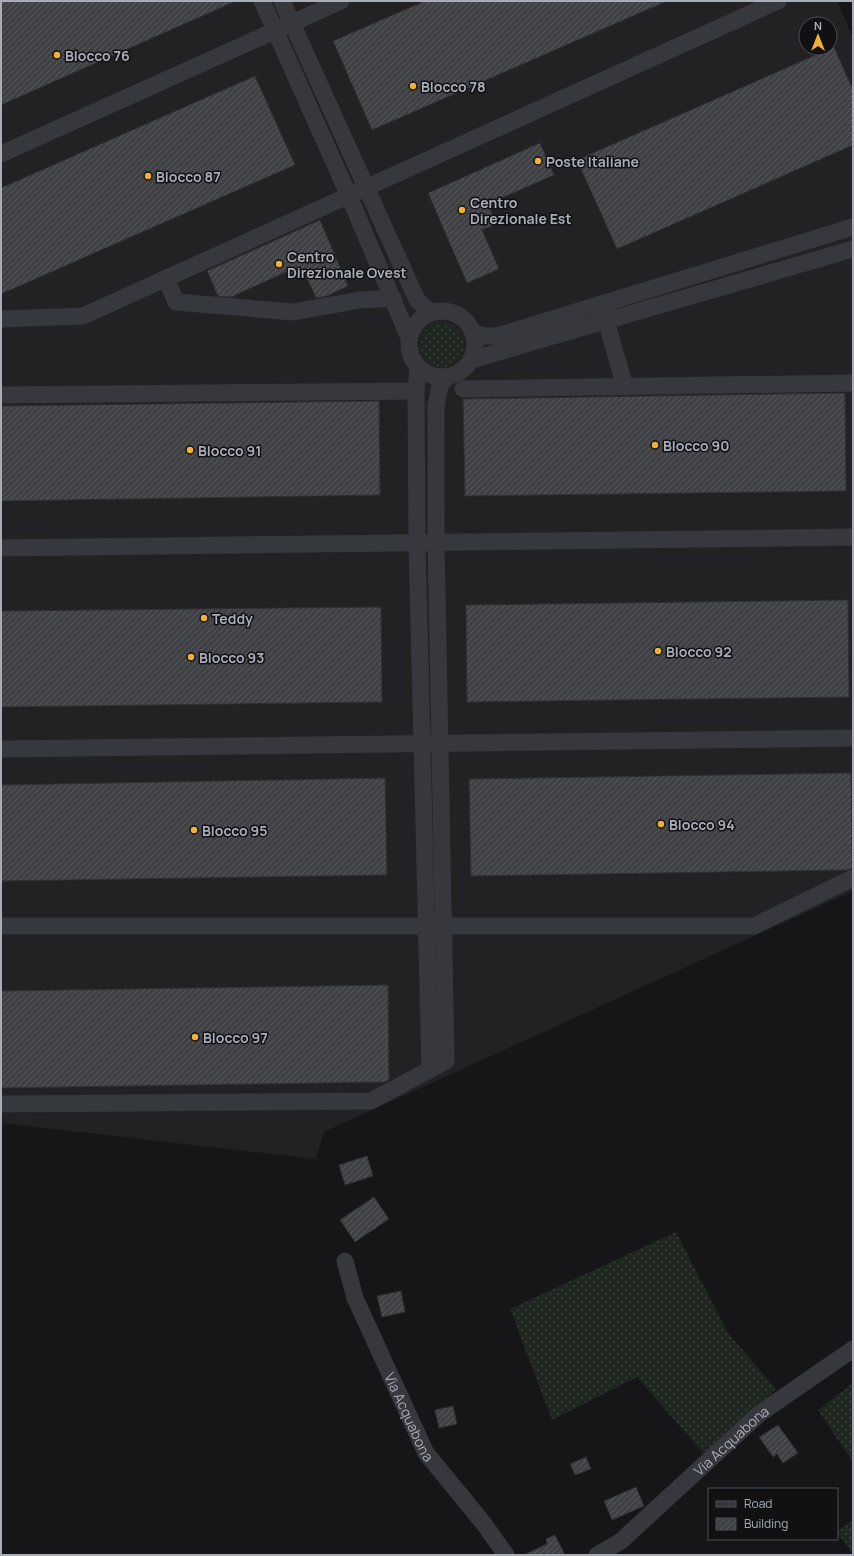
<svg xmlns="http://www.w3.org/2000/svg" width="854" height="1556" font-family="Manrope,sans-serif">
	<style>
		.built { fill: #222225; fill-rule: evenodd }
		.grass { fill: url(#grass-dots) }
		.building { fill: url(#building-hatch); stroke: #303034 }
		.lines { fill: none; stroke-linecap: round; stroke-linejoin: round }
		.minor { stroke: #37383d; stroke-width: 17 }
		.poi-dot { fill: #f2b134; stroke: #111113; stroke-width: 1.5 }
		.labels { text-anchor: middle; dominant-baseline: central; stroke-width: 3; stroke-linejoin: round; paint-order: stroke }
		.poi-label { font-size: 14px; font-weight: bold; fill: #a8adb8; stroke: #111113; text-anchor: start }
		.street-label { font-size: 14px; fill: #a8adb8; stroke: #111113 }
	</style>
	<defs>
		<pattern id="grass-dots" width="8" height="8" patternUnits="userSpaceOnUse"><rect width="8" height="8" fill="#1e261f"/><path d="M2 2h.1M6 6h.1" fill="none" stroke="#3c433d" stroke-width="1.8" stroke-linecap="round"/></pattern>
		<pattern id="building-hatch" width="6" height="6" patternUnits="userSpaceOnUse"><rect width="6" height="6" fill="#404145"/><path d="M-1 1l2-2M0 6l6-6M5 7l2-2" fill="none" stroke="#595a5e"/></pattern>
	</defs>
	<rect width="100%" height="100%" fill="#161618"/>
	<path class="built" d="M 1,1 L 837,1 L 853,38 L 853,891 L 324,1132 L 316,1159 L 1,1123 ZM 806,24 L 830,24 L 830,48 L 806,48 Z"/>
	<g class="grass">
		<circle cx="442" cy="345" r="22"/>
		<polygon points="676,1232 728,1333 776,1389 705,1455 637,1377 552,1420 510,1309"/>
		<polygon points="853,1383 853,1462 818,1410"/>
		<polygon points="853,1520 853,1554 837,1532"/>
	</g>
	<g class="building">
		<polygon points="1,1 236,1 1,105"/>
		<polygon points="425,1 667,1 372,130 333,41"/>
		<polygon points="834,47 853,90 853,145 617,249 577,160"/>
		<polygon points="255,76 295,165 1,294 1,188"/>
		<polygon points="540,143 554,175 488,204 496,224 482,230 499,269 467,283 428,193"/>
		<polygon points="320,220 348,286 327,296 316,298 305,274 290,280 286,272 231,297 218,296 207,271"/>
		<polygon points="845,393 846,491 465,496 463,399"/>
		<polygon points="379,401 380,495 1,501 1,406"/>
		<polygon points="848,600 849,697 467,702 466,605"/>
		<polygon points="381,607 382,702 1,707 1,611"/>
		<polygon points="851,773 852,868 847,870 471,876 469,779"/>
		<polygon points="385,778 387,875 1,881 1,785"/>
		<polygon points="388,985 389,1080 385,1082 1,1088 1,991"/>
		<polygon points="367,1156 373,1176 345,1185 339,1165"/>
		<polygon points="374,1197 389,1219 355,1242 340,1220"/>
		<polygon points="401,1291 405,1312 382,1317 377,1296"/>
		<polygon points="453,1406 457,1424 439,1428 435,1410"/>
		<polygon points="778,1425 798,1453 783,1463 777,1454 773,1457 759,1437"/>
		<polygon points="586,1457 591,1469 575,1475 570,1464"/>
		<polygon points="636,1487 644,1506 612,1520 604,1501"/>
		<polygon points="555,1535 565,1555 524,1555 547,1544 546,1539"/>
	</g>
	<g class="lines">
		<g class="minor">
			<polyline points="262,1 349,196 409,338"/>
			<polyline points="282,1 417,300 431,313"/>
			<polyline points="1,154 341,1"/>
			<polyline points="166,278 176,302 293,312 360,300 393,298"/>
			<polyline points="603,310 625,387"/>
			<circle cx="442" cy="344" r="33"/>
			<polyline points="1,319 83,316 778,1"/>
			<polyline points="473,333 483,336 497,336 853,227"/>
			<polyline points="471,360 853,249"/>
			<polyline points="418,367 416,391 417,542 430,1070"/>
			<polyline points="463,389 853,383"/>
			<polyline points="1,395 416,391"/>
			<polyline points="1,548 853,537"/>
			<polyline points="1,749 853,738"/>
			<polyline points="1,926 754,926 853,878"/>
			<polyline points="1,1104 371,1101 446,1061 436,542 436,406 440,386 446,377"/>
			<path id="s1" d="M 345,1261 L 355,1298 L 426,1453 L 484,1524 L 506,1555"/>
			<path id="s2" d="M 597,1555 L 621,1541 L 759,1414 L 853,1349"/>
		</g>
	</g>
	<g class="poi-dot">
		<circle cx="57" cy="55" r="4"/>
		<circle cx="413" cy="86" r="4"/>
		<circle cx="538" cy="161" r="4"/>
		<circle cx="148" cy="176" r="4"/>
		<circle cx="462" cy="210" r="4"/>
		<circle cx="279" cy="264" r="4"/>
		<circle cx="655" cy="445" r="4"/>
		<circle cx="190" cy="450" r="4"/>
		<circle cx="204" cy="618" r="4"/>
		<circle cx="658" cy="651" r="4"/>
		<circle cx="191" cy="657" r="4"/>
		<circle cx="661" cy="824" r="4"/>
		<circle cx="194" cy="830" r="4"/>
		<circle cx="195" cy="1037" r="4"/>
	</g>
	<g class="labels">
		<g class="poi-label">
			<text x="65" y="55">Blocco 76</text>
			<text x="421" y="86">Blocco 78</text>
			<text x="546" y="161">Poste Italiane</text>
			<text x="156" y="176">Blocco 87</text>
			<text x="470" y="202">Centro<tspan x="470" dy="16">Direzionale Est</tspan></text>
			<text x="287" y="256">Centro<tspan x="287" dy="16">Direzionale Ovest</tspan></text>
			<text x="663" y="445">Blocco 90</text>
			<text x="198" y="450">Blocco 91</text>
			<text x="212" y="618">Teddy</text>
			<text x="666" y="651">Blocco 92</text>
			<text x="199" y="657">Blocco 93</text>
			<text x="669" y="824">Blocco 94</text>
			<text x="202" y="830">Blocco 95</text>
			<text x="203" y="1037">Blocco 97</text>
		</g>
		<g class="street-label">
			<text stroke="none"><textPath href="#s1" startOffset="169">Via Acquabona</textPath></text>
			<text stroke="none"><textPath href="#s2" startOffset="177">Via Acquabona</textPath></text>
		</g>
	</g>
	<rect width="854" height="1556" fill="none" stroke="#a8adb8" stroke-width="4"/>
	<rect x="708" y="1488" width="130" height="52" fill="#111113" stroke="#4d4f55"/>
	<rect x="716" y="1501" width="20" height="6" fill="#37383d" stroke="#4d4f55"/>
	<text x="744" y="1508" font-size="12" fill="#a8adb8">Road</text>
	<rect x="716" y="1518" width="20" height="12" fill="url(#building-hatch)" stroke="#4d4f55"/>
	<text x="744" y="1528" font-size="12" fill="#a8adb8">Building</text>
	<g transform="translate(818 36)"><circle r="19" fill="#111113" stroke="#4d4f55"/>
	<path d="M0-3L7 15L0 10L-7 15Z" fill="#f2b134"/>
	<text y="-6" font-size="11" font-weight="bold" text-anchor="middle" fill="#a8adb8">N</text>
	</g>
</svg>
